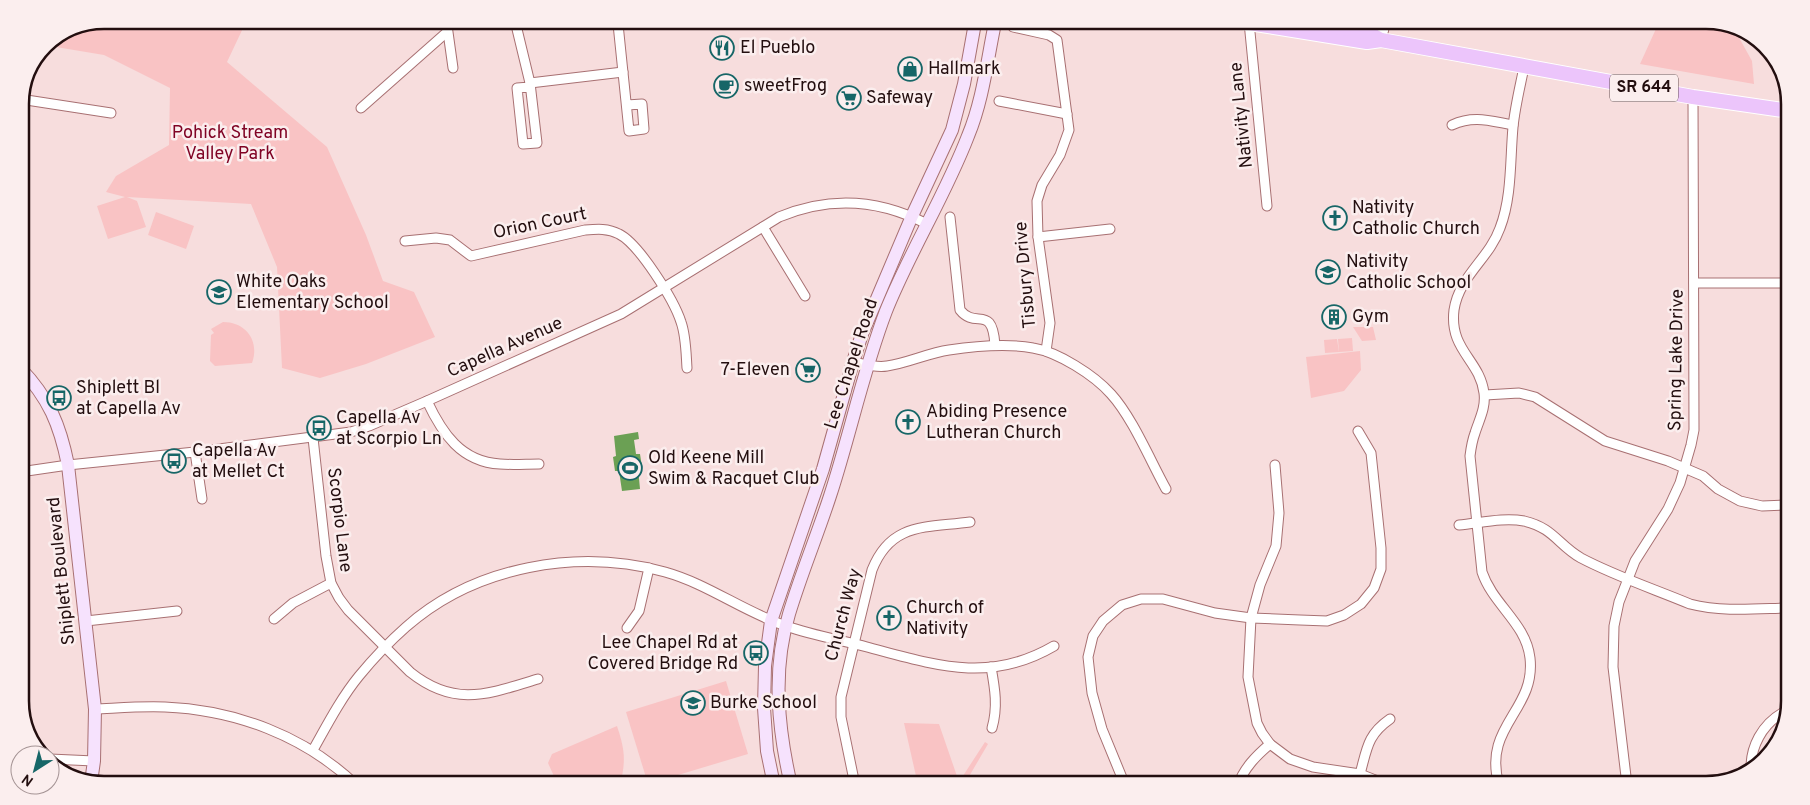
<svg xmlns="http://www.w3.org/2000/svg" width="1810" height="805" font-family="Overpass,sans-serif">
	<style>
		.green { fill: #f9c3c4 }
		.water { fill: #6ba054 }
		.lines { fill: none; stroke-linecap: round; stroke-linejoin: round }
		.street-casing { stroke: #a87072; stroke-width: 11 }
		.secondary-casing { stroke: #a87072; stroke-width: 14 }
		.primary-casing { stroke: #fff; stroke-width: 16 }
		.street { stroke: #fff; stroke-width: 9 }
		.secondary { stroke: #f6e2fd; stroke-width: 12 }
		.primary { stroke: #ecc5fb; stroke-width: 14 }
		.labels { text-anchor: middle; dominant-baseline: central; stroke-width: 5; stroke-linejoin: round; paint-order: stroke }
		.shield { fill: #fbeeee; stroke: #645152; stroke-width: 1 }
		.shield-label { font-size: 16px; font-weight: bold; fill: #230e0f }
		.poi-label { font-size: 18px; fill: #230e0f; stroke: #fbeeee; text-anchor: start }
		.street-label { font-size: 18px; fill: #230e0f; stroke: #fbeeee }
		.park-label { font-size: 18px; fill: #800425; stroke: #fbeeee }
		.rim { fill: none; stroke: #230e0f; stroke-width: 2.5 }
	</style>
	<rect width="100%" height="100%" fill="#f7dddd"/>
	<g class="green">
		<polygon points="1660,20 1706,20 1732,25 1752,61 1754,84 1640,64"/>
		<polygon points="72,26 244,26 227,62 327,147 366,235 383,281 414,292 435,337 366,364 320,378 282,368 277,267 251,204 127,197 137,201 146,227 108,239 97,206 125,197 106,192 116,176 169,145 170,88 104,55 44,45"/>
		<polygon points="156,212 194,226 186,249 148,235"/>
		<path d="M 223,322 C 246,322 260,341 252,363 L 215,366 L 210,361 L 211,335 L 214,333 L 211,329 Z"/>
		<polygon points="1353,327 1373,327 1376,340 1362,341"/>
		<polygon points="1352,338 1353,351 1339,352 1338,339"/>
		<polygon points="1337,339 1339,352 1325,353 1324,340"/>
		<polygon points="1360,351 1361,370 1344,391 1311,398 1306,357"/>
		<polygon points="726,681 748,754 648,784 626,712"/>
		<polygon points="904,723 939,724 959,782 985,742 988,744 964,785 1056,776 1057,785 918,785"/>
		<path d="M 617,726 C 625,750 626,761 620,785 L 558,785 L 548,763 L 552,754 Z"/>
	</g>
	<polygon class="water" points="638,432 639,439 634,440 636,454 640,454 642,467 638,468 640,489 622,491 619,471 615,471 613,457 616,456 614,436"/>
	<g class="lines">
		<g class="street-casing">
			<g id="street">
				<polyline points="1249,22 1267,206"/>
				<polyline points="618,24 629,131 644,129 642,104 627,105"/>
				<polyline points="447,25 453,68"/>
				<polyline points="516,25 530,83 537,143 523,144 517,88 530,87"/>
				<polyline points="1013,27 1049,35 1057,40 1069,130 1060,155 1042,185 1037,201 1038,237 1050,323 1046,351"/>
				<polyline points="1381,40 1386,21"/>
				<polyline points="530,83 623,72"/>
				<polyline points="20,99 111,113"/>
				<polyline points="999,101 1067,114"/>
				<polyline points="361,108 447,32"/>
				<path d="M 1452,125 C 1474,115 1490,121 1513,125"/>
				<path d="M 950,217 L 960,310 C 976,330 992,303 995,345"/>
				<polyline points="763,227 805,296"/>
				<polyline points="1038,237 1110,229"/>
				<path d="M 405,241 L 436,238 L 450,240 L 471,256 L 585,230 C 597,229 608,228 619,234 C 639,244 674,300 681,322 C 686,336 686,353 687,368"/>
				<polyline points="1694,283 1788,283"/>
				<path d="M 853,362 C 864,364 875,368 887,366 C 908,363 928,353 949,350 C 976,346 1006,343 1033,348 C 1058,352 1094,375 1111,394 C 1132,417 1150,460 1166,489"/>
				<polyline points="1485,395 1519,393 1535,397 1605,441 1668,461 1703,476 1718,489 1740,501 1762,506 1786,505"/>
				<path d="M 427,401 C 442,433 461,462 500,464 C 513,465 526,464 539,464"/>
				<path d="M 313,438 L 326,556 L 331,583 L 339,598 L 348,610 L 410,672 C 455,708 488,694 538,679"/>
				<polyline points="195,452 202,499"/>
				<polyline points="1275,465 1279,513 1276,546 1260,585 1251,618 1248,677 1257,723 1262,733 1270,744 1290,759 1313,767 1360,774 1388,785"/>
				<path d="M 20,472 L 68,465 L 195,452 L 351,432 L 369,426 L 427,401 L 621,314 L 779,217 C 829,196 879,199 927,224"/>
				<path d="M 1459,525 C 1480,523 1504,517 1524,521 C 1554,528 1558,545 1581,558 C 1615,576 1654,589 1690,604 C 1721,612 1753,609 1785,608"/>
				<polyline points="274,619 293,603 331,583"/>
				<polyline points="86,621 177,611"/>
				<polyline points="627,628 639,611 649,568"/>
				<path d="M 991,667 C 995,689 998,707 992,728"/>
				<path d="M 95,709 C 118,708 142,706 165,707 C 236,710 305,736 356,785"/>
				<path d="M 313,750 C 327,725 341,698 359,676 C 373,659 389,642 406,627 C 475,566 578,548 665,572 C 708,584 744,612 786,626 C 812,635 840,640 867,647 C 935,665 989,684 1054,646"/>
				<polyline points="50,759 94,761"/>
				<path d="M 1751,771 C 1750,747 1762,724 1784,712"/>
				<path d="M 1360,774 C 1367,749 1367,735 1390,719"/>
				<path d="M 855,785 L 841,717 L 841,697 L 872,570 C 891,522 926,528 970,522"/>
				<polyline points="1125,785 1102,729 1092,693 1088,657 1093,636 1103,621 1122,605 1141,599 1163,599 1215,613 1251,618 1300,620 1327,621 1344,615 1361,604 1374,588 1381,569 1381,548 1371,453 1358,431"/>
				<path d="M 1238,785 C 1244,768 1256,756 1270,744"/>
				<path d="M 1499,785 C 1482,726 1536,711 1530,658 C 1526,623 1493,605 1482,572 L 1470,456 C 1471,448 1472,441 1475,433 C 1479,420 1486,408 1484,393 C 1480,360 1449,350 1454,310 C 1459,276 1489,259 1500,228 C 1512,197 1510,160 1513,127 C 1515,107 1520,87 1524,67"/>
				<polyline points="1627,785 1613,667 1614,626 1619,602 1635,561 1668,509 1680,483 1691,445 1694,430 1693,97"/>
			</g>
		</g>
		<g class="secondary-casing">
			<g id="secondary">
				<path d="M 20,368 C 49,398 60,425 68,465 L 95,709 L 94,761 L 91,782"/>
				<polyline points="774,785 767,751 764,708 765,666 771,621 823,469 853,362 862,334 912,216 952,130 964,84 975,23"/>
				<path d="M 791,785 C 778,729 772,670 789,614 C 801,574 817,536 830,496 C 850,435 863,371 886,311 C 910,251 945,196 968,136 C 983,100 987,61 995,23"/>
			</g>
		</g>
		<g class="primary-casing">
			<g id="primary">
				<polyline points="1243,22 1367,42 1381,40 1693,97 1790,111"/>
				<polyline points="1308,22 1367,32 1381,40"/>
			</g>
		</g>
		<use href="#street" class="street"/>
		<use href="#secondary" class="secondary"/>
		<use href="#primary" class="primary"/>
	</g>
	<defs>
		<g id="restaurant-ring" transform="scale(1.25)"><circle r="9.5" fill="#fbeeee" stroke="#176667" stroke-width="1.5"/><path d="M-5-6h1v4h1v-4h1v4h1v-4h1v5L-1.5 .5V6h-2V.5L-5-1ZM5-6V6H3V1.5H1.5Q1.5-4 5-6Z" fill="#176667"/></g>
		<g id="shop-ring" transform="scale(1.25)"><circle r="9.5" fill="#fbeeee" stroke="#176667" stroke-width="1.5"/><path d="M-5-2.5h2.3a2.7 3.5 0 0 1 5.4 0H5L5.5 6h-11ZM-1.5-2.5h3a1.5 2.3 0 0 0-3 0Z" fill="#176667"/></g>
		<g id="cafe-ring" transform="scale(1.25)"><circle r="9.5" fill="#fbeeee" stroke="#176667" stroke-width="1.5"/><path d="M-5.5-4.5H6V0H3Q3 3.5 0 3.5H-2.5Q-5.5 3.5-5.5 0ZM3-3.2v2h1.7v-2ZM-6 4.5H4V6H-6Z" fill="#176667"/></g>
		<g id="supermarket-ring" transform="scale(1.25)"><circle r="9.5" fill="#fbeeee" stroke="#176667" stroke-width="1.5"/><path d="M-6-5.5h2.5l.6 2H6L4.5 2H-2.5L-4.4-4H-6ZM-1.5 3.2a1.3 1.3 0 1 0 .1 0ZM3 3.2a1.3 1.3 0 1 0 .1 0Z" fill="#176667"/></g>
		<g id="church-ring" transform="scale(1.25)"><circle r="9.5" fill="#fbeeee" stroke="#176667" stroke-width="1.5"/><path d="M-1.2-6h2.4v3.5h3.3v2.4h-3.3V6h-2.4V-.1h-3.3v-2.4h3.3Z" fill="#176667"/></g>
		<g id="school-ring" transform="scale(1.25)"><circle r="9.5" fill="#fbeeee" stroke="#176667" stroke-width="1.5"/><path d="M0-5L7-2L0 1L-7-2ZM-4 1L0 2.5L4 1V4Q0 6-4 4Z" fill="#176667"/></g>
		<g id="building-ring" transform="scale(1.25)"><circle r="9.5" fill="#fbeeee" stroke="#176667" stroke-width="1.5"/><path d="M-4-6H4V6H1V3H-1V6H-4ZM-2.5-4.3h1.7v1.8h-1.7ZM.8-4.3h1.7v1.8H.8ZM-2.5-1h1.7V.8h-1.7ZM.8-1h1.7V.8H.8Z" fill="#176667"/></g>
		<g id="bus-ring" transform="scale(1.25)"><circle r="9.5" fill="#fbeeee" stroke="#176667" stroke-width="1.5"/><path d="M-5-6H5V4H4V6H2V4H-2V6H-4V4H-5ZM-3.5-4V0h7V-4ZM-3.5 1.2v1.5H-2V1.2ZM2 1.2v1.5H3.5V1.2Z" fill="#176667"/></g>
		<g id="stadium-ring" transform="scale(1.25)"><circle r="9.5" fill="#fbeeee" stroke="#176667" stroke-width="1.5"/><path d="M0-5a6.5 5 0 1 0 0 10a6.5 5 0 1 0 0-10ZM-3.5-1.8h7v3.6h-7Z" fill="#176667"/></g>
	</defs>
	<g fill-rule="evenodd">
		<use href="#restaurant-ring" x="722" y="48"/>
		<use href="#shop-ring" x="910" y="69"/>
		<use href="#cafe-ring" x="726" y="86"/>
		<use href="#supermarket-ring" x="849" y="98"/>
		<use href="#church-ring" x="1335" y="218"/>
		<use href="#school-ring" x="1328" y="272"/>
		<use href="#school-ring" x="219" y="292"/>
		<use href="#building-ring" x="1334" y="317"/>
		<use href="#supermarket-ring" x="808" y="370"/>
		<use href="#bus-ring" x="59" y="398"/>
		<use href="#church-ring" x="908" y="422"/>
		<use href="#bus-ring" x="319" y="428"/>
		<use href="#bus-ring" x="174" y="461"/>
		<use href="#stadium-ring" x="630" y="468"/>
		<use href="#church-ring" x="889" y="618"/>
		<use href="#bus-ring" x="756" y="653"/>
		<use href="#school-ring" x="693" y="703"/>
	</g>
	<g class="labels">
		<rect class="shield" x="1610" y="74.5" width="68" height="27" rx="4"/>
		<g class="shield-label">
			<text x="1644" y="88">SR 644</text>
		</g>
		<g class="poi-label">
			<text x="740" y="48">El Pueblo</text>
			<text x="928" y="69">Hallmark</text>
			<text x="744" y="86">sweetFrog</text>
			<text x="866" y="98">Safeway</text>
			<text x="1352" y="208">Nativity<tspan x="1352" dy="21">Catholic Church</tspan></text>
			<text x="1346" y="262">Nativity<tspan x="1346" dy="21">Catholic School</tspan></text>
			<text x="236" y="282">White Oaks<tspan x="236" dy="21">Elementary School</tspan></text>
			<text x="1352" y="317">Gym</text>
			<text x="790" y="370" text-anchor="end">7-Eleven</text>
			<text x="76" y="388">Shiplett Bl<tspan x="76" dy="21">at Capella Av</tspan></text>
			<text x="926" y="412">Abiding Presence<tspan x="926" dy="21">Lutheran Church</tspan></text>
			<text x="336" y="418">Capella Av<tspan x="336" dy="21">at Scorpio Ln</tspan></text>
			<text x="192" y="451">Capella Av<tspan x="192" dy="21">at Mellet Ct</tspan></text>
			<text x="648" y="458">Old Keene Mill<tspan x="648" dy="21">Swim &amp; Racquet Club</tspan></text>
			<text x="906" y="608">Church of<tspan x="906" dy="21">Nativity</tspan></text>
			<text x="738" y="643" text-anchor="end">Lee Chapel Rd at<tspan x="738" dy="21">Covered Bridge Rd</tspan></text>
			<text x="710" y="703">Burke School</text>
		</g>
		<g class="street-label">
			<text transform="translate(1242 115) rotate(-96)">Nativity Lane</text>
			<text transform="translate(540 224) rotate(-12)">Orion Court</text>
			<text transform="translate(1026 275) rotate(-95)">Tisbury Drive</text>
			<text transform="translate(505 348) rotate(-24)">Capella Avenue</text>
			<text transform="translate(1677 360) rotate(-89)">Spring Lake Drive</text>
			<text transform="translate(852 364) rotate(-72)">Lee Chapel Road</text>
			<text transform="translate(339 520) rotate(83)">Scorpio Lane</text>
			<text transform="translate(62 571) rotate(-96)">Shiplett Boulevard</text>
			<text transform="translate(844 615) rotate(-75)">Church Way</text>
		</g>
		<g class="park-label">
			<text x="230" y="133">Pohick Stream<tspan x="230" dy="21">Valley Park</tspan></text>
		</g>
	</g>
	<path d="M0 0H1810V805H0ZM104 29H1706A75 75 0 0 1 1781 104V701A75 75 0 0 1 1706 776H104A75 75 0 0 1 29 701V104A75 75 0 0 1 104 29Z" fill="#fbeeee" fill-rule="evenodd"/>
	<path class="rim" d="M104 29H1706A75 75 0 0 1 1781 104V701A75 75 0 0 1 1706 776H104A75 75 0 0 1 29 701V104A75 75 0 0 1 104 29Z"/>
	<g transform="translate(35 770) rotate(216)"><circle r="24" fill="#fbeeee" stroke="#a59495"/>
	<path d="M0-4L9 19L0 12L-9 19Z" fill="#176667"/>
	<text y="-8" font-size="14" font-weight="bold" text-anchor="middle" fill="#230e0f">N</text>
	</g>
</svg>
